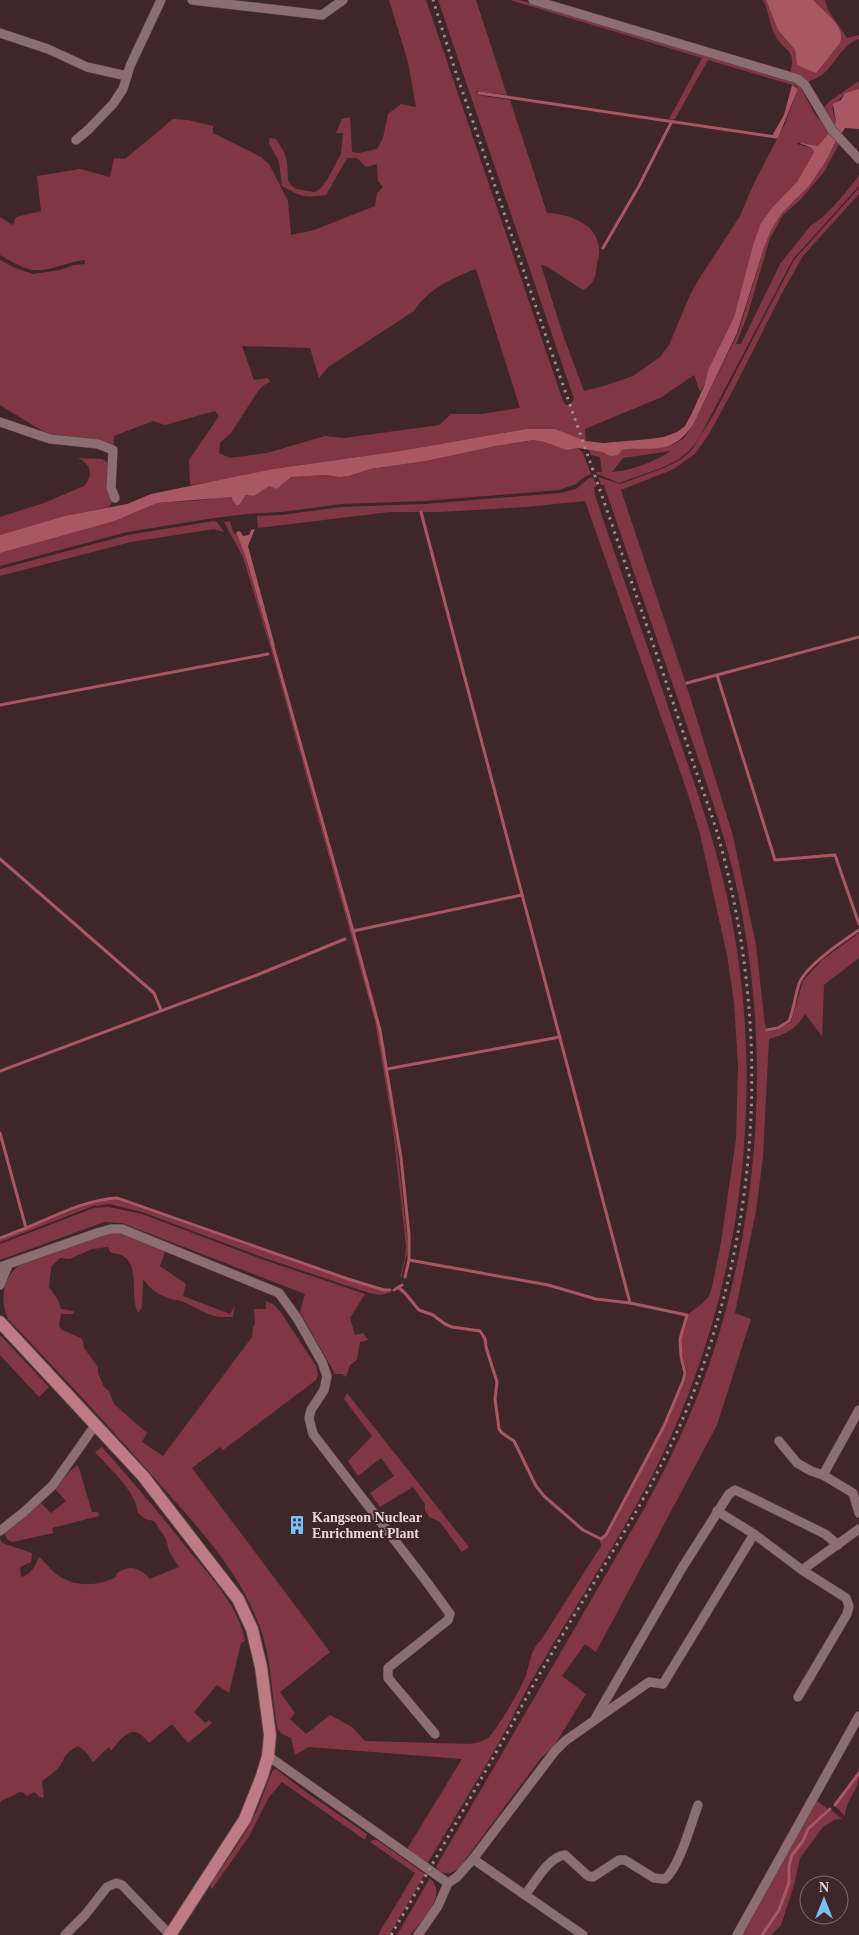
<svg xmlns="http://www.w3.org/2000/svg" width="859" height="1935" font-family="Georgia,serif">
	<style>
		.green { fill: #803743; fill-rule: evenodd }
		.water { fill: #a95763 }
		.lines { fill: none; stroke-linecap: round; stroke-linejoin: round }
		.stream { stroke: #a95763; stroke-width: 3 }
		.minor-casing { stroke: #584346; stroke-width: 10 }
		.primary-casing { stroke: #584346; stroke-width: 14 }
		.minor { stroke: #8c6e71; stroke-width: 9 }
		.primary { stroke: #be7b83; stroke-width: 12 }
		.rail { stroke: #9f8b8d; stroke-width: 3; stroke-dasharray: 2.5 5; stroke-linecap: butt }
		.labels { text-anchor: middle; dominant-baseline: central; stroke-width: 4; stroke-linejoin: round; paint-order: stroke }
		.poi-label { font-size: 14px; font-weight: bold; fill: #e9d8d9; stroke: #3f2629; text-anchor: start }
	</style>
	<rect width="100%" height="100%" fill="#3f2629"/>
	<g class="green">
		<path d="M 389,0 L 426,0 L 563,401 L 566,405 L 570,405 L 574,399 L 438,0 L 476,0 L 507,95 L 476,91 L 478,95 L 510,100 L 547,213 C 568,214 598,223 599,249 C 600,254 598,259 597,264 C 596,276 594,284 583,290 L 546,266 L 541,265 L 563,335 L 584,391 L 604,386 L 633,376 L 660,357 L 669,345 L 690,295 L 699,279 L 740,216 L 754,183 L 785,124 L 798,89 L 796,86 L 708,60 L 675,119 L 669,119 L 702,58 L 510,0 L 520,0 L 795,81 L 800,86 L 815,115 L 832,132 L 818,146 L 798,142 L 797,144 L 812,148 L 814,152 L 797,182 L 786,195 L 753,245 L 734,317 L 708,370 L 705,384 L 700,392 L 694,375 L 662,397 L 585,429 L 586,441 L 555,429 L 526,429 L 400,451 L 273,469 L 241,477 L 190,485 L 189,460 L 219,416 L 215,411 L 165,425 L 153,421 L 114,436 L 114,445 L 49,435 L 0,405 L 0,260 L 15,268 L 33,274 L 60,270 L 74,265 L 85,264 L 85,260 C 68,261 50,272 33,270 C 22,268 10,261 0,255 L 0,217 L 13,225 L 16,217 L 41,211 L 37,176 L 80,169 L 110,177 L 114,158 L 125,159 L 173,119 L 188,120 L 213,126 L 213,133 L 261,157 L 269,164 L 288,201 L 291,235 L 314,230 L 375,206 L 377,193 L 383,187 L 378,181 L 377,164 L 366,167 L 357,158 L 347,158 L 326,195 C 304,198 302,197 282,186 L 279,161 L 269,144 L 270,138 L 276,139 L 284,152 L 287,162 L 288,180 L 292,186 L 297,189 L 314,192 L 320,189 L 327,180 L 341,154 L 343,133 L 336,133 L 342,119 L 350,117 L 352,152 L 359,153 L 377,149 L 383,138 L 388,114 L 401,104 L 416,107 L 408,62 ZM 476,269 L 520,408 L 481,414 L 451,414 L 439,425 L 425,427 L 344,438 L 325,436 L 267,453 L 230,458 L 219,453 L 220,443 L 231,433 L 258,391 L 264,385 L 270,382 L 268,378 L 254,380 L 242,346 L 310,348 L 319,378 L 328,367 L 414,311 C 428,289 452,278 476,269 Z"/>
		<path d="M 763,0 L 766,0 L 778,30 L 795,50 L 797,65 L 816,72 L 840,43 L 813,0 L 825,0 L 828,10 L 847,38 L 859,35 L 859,39 C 841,45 836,64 822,75 C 818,78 812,80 807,82 L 790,73 C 798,48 782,51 775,35 C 769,24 769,11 763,0 Z"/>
		<polygon points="859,81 859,89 845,93 832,108 836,122 834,127 822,110 830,101"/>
		<path d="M 837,139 L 840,142 L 824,172 L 800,200 L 783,215 L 770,238 L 747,317 L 736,344 L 741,344 L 780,264 L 811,225 C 823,221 851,187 859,175 L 859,186 L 793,259 L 699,438 L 690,450 L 679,459 L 664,467 L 619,483 L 597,474 L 596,472 L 602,472 L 600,457 L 591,455 L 589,450 L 602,452 L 606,454 L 627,449 L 673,445 L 684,438 L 693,425 L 738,333 L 764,248 L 771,230 L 782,213 L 809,186 L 826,161 ZM 671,451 C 654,462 633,470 612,472 L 623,458 Z"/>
		<path d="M 859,188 L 859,194 L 803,256 L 782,293 L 733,390 L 709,434 L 695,454 L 674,469 L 621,490 L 686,684 L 733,836 L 756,945 L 765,1025 L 768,1032 L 778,1030 L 791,1022 L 803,981 L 822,960 L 859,933 L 859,958 L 824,985 L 822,1036 L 805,1014 C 796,1030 785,1034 769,1039 L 763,1157 L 756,1211 L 735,1313 L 751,1319 L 717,1425 L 596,1652 L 585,1644 L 562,1676 L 586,1694 L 554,1746 L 541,1758 L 459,1868 C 450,1875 443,1876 436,1867 L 644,1509 C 668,1464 691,1417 708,1368 C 763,1209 772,1035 733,871 C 719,816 699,762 681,708 C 655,634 629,559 604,485 L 601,485 L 598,477 L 620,484 L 664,468 L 680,460 L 691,451 L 714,414 L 794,260 Z"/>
		<path d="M 535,440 C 551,442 560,451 578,448 L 583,453 L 591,474 L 584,477 L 576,484 L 559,490 L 424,501 L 341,504 L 282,512 L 247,514 L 214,518 L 127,532 L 0,566 L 0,553 L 115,521 L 157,503 L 204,500 L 227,496 L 241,502 L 246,495 L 254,496 L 269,486 L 277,489 L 291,477 L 326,475 L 338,477 L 349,476 L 370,469 L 426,461 L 496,446 Z"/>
		<path d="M 78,458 L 102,459 L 107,462 L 108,492 L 112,502 L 109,507 L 64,516 L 0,535 L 0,517 L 44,503 L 84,486 C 94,475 91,464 78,458 Z"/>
		<path d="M 589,478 L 593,478 L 597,486 L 594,487 L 595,495 C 622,577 652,657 679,739 C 698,793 716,846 728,901 C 768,1088 743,1290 659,1462 C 621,1539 572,1610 529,1685 C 520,1702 511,1720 502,1737 C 478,1780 452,1822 427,1864 L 407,1849 L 462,1759 L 309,1747 L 295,1755 L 291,1738 L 282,1734 L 278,1730 C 271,1694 272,1656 258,1622 C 237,1568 195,1524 157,1481 C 109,1426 59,1372 8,1319 C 0,1302 2,1277 20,1265 C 29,1259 41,1256 52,1253 C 72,1246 91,1239 111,1233 L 121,1233 L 165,1252 L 160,1266 L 186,1284 L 183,1296 L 230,1314 L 235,1305 L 233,1317 C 206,1318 205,1311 182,1301 C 178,1300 175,1300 171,1299 C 160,1296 150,1289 143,1279 L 142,1308 L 138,1313 C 130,1297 139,1270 126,1258 C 122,1254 115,1254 110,1252 L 108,1247 L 92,1249 L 70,1259 L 60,1258 L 51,1267 L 49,1287 L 58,1300 L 61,1309 L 73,1311 L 74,1314 L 61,1314 L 59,1326 L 62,1330 L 81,1338 L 83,1341 L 84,1348 L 98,1367 L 98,1373 L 104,1387 L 109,1391 L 114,1404 L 147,1433 L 142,1442 L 163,1456 L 252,1337 L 253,1325 L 255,1326 L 254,1309 L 266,1309 L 266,1301 L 274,1305 L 280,1311 L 316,1366 L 318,1375 L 316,1380 L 223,1450 L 220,1447 L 192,1468 L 330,1652 L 280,1692 L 295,1713 L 290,1719 L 306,1734 L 330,1715 L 352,1727 L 365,1741 L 469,1744 C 476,1743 482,1742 488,1738 C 497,1730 522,1687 526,1675 C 531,1660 530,1651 541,1640 L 601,1546 L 600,1540 L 607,1536 L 665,1426 L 684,1382 L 687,1373 L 681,1349 L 681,1339 L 688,1314 L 703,1303 L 709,1296 L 712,1287 L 721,1242 L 736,1139 L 738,1066 L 734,1002 L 727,955 L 700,834 L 687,791 L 585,501 L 526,507 L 440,512 L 390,512 L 258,528 L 257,516 L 282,515 L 341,507 L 425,504 L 560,493 L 576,489 Z"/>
		<polygon points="214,521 217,522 224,532 214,529 131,542 0,576 0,569 128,535"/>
		<polygon points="230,521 233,532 237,535 246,558 379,1029 397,1148 407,1236 407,1254 401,1278 400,1277 405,1258 406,1246 392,1121 375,1021 272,653 243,557 224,522"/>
		<path d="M 100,1200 L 117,1200 L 347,1280 L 383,1291 L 390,1292 C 382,1297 374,1294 366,1292 L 262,1257 L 142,1212 L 109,1204 L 93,1206 L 0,1242 L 0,1239 Z"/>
		<polygon points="109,1207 142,1214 261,1259 365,1294 350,1318 355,1335 363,1333 368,1340 360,1342 357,1360 350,1365 346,1377 342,1374 335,1374 300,1312 305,1294 122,1223 104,1222 0,1260 0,1244 94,1208"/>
		<polygon points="0,1335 49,1387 39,1397 0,1355"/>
		<polygon points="347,1393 469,1547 462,1552 440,1522 429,1517 425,1510 425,1504 413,1487 380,1507 370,1493 394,1476 381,1458 358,1476 348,1461 372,1436 344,1399"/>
		<path d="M 102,1447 C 132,1481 162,1516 191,1553 C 212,1578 239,1607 245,1641 L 241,1643 L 229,1693 L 217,1685 L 194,1712 L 205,1723 L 209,1720 L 212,1723 L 188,1743 L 172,1724 L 149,1743 C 133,1721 123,1736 111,1751 L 109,1747 L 93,1762 L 86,1752 L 78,1746 C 60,1755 67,1761 55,1771 C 51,1775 46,1777 42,1782 L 44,1798 L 40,1797 L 34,1792 L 27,1796 L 24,1793 L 19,1792 C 13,1797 6,1797 0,1802 L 0,1539 L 2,1543 L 32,1553 L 31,1562 L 20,1567 L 21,1577 C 32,1574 34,1567 39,1557 C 45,1562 50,1569 56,1574 C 73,1587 97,1587 116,1577 L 117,1573 C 131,1564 140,1568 150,1579 L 179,1567 L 169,1551 L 166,1539 L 154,1521 L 145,1519 L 138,1513 C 136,1491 109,1468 95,1452 Z"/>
		<path d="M 78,1465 L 92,1512 L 98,1512 L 99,1516 L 52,1528 L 53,1533 L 13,1542 C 7,1540 5,1538 5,1531 L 40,1502 L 51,1513 L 66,1501 L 55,1489 L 70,1471 Z"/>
		<path d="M 276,1769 L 303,1790 L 367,1834 L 365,1840 L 282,1782 L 269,1797 L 248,1838 L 212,1889 L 210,1885 C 227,1860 247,1834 259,1806 C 264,1794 267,1781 273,1770 Z"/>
		<path d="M 859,1775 C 859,1791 846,1798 845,1816 L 835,1806 Z"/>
		<polygon points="817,1801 828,1809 808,1829 802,1840 791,1855 788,1866 788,1882 778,1909 761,1935 741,1935 807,1816"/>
		<polygon points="831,1810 842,1819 834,1820 823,1827 800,1858 794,1885 781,1925 771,1935 763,1935 779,1910 787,1891 790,1882 789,1866 792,1856 804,1841 809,1830"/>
		<polygon points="373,1840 377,1840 425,1874 389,1935 378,1935 415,1873 370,1842"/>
		<path d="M 430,1878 C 449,1896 421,1920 410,1935 L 397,1935 Z"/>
	</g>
	<g class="water">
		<path d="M 766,0 L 813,0 C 822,11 847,26 840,43 L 816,73 L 797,65 L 795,50 L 778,30 Z"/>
		<polygon points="792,85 798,89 778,138 773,134 784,115"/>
		<polygon points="859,89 859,129 845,128 841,134 834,127 836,122 833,104 841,100 845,93"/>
		<path d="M 830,132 L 837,139 L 826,161 L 809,186 L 782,213 L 771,230 L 764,248 L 737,333 L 693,425 C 673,453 658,448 627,449 L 622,450 L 618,455 L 611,456 L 602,452 L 578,448 L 567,450 L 544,442 L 534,440 L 496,446 L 426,461 L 370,469 L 349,476 L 339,477 L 326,475 L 291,477 L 277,489 L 269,486 L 254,496 L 246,495 L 239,505 L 236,505 L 231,497 L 157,503 L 115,521 L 0,553 L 0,535 L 64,516 L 127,504 L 151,494 L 273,469 L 400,451 L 526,429 L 555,429 L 586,441 L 603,443 L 650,439 L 664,437 L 677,432 L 685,426 L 691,415 L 705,384 L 708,370 L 734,317 L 753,245 L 761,223 L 772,208 L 797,182 L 814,152 L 812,148 L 797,142 L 818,146 Z"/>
		<polygon points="255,529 248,546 275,646 272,648 246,558 236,532 240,531 243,536 249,535 251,530"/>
	</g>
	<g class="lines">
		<g class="stream">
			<polyline points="479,93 776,137"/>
			<polyline points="603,248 639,186 672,121"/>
			<polyline points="272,643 353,931 522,895"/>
			<polyline points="717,675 775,860 835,855 859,924"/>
			<polyline points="687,683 859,637"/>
			<polyline points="0,705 268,654"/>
			<polyline points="0,859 154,993 161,1010"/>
			<polyline points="353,931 380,1030 401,1158 409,1235 409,1260 548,1285 596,1299 630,1303"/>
			<path d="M 767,1030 L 778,1028 L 789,1021 C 794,1009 795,996 799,984 C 805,966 843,941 859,930"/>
			<polyline points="387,1069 560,1037"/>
			<polyline points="0,1071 257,975 345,939"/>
			<path d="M 0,1133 L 26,1228 C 56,1216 84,1200 117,1198 L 348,1279 L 384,1290 L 390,1290"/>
			<polyline points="0,1238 26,1228"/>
			<polyline points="405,1277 409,1260"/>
			<polyline points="399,1288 404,1292 419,1310 433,1315 445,1324 452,1327 480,1331 485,1339 486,1347 497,1382 495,1399 499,1429 502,1433 514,1441 536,1486 544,1496 583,1530 601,1539 606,1535 664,1426 683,1381 685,1373 681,1356 680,1339 687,1315 630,1303 421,512"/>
			<polyline points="394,1290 402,1285"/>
			<polyline points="835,1805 859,1773"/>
			<polyline points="762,1935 779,1910 786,1891 789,1882 789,1866 792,1855 803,1841 808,1829 830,1809"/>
		</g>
		<g class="minor-casing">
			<g id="minor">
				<polyline points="192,0 322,15 343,0"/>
				<polyline points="533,0 798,79 805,85 832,130 859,159"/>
				<polyline points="0,33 48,49 87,67 127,76"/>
				<polyline points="76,140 88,130 113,104 123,89 130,66 161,0"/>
				<polyline points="0,422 50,439 98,444 113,450 111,488 115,498"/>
				<polyline points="0,1267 97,1233 111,1229 122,1229 279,1293 297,1318 322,1362 327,1376 324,1390 311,1410 309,1418 313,1434 426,1581 450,1614 448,1620 388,1668 388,1678 435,1734"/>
				<polyline points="0,1285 8,1265"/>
				<polyline points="779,1441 797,1463 811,1471 823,1475 853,1493 859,1513"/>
				<polyline points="823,1475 859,1410"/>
				<polyline points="717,1511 754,1534"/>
				<polyline points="0,1531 24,1512 53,1485 96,1424"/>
				<polyline points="798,1697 847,1614 849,1606 846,1598 802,1570"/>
				<polyline points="596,1717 682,1568 729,1494 735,1490 746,1495 825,1534 838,1545"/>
				<polyline points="268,1756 448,1883 457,1877 473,1859 555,1751 565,1741 649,1682 663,1684 754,1534 802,1570 859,1529"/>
				<polyline points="473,1859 583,1935"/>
				<path d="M 525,1895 C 534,1884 549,1856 565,1855 L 588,1876 L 593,1877 L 619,1860 L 625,1860 L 654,1878 L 665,1879 C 679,1868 691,1824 698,1805"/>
				<polyline points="65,1935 85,1915 107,1887 116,1883 122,1885 170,1935"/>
				<polyline points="418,1935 438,1906 448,1883"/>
				<polyline points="737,1935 859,1716"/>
			</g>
		</g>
		<g class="primary-casing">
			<polyline id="primary" points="0,1322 143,1476 238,1599 252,1629 261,1667 270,1735 268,1756 262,1776 245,1819 170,1935"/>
		</g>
		<use href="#minor" class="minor"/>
		<use href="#primary" class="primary"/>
		<path class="rail" d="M 391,1935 C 430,1869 468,1802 506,1735 C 519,1712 531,1688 545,1665 C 598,1572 660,1485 697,1383 C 763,1204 769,1015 717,832 C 709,806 699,781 691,756 C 670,693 648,629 626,566 C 608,512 589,459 570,405 C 531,295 495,184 456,73 L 433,0"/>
	</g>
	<defs>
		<g id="building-bare" transform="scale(1.5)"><path d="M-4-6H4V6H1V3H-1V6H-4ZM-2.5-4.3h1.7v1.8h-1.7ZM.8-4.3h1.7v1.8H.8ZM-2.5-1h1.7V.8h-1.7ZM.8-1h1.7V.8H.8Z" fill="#79bff8" stroke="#3f2629" stroke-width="2.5" paint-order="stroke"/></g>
	</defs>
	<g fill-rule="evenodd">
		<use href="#building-bare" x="297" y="1525"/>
	</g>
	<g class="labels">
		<g class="poi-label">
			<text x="312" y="1517">Kangseon Nuclear<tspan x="312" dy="16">Enrichment Plant</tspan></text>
		</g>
	</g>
	<g transform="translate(824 1900)"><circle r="24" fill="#3f2629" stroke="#836d6f"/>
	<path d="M0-4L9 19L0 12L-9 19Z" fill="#79bff8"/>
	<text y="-8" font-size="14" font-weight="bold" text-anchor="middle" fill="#e9d8d9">N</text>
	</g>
</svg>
